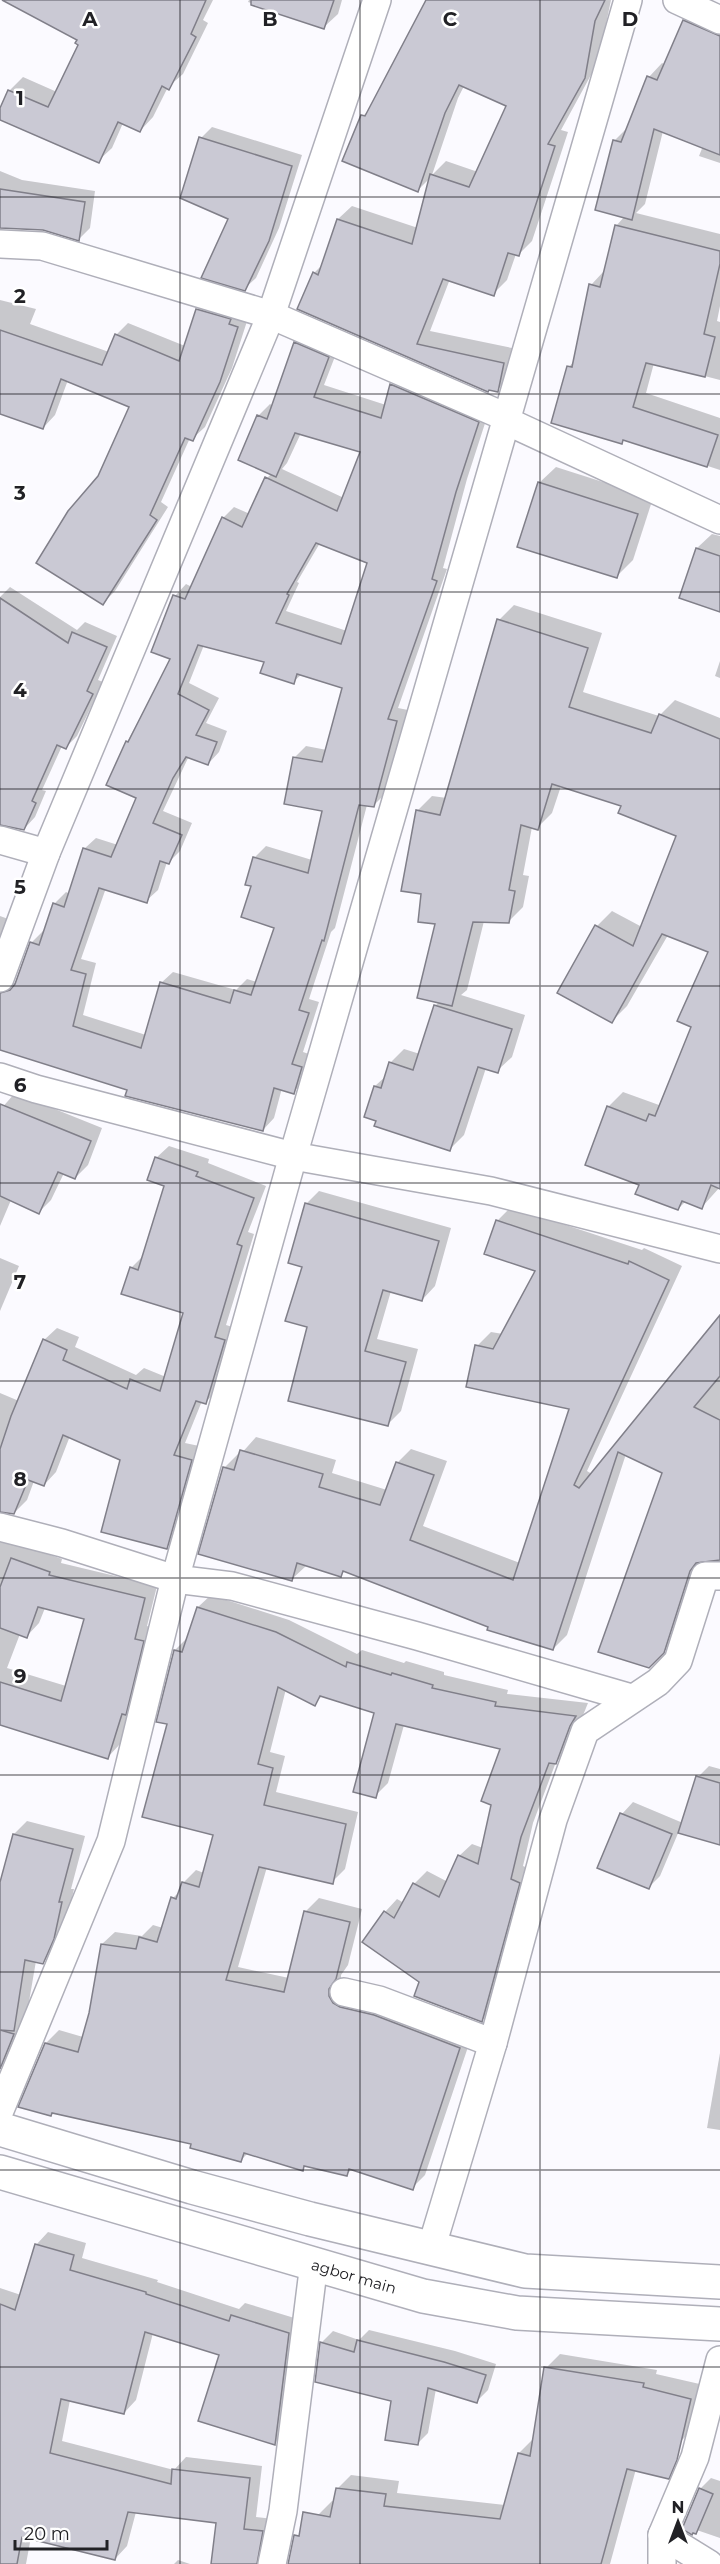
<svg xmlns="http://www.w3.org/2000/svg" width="720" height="2564" font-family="Montserrat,sans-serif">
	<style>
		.shadow { fill: #0003; fill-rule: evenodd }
		.building { fill: #cac9d4; stroke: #807f89; stroke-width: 1.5; fill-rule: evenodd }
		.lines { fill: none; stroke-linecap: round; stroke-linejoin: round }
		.street-casing { stroke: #afafb9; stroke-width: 30 }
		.secondary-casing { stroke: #afafb9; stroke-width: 36 }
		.street { stroke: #fff; stroke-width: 27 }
		.secondary { stroke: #fff; stroke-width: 33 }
		.grid { fill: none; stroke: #212125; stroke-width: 1.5; stroke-opacity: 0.55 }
		.labels { text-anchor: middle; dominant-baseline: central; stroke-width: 5; stroke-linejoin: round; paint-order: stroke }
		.street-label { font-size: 15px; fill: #212125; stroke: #fff }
		.grid-label { font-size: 20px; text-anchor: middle; font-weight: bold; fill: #212125; stroke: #fff; stroke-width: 5; stroke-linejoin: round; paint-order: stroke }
	</style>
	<rect width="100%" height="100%" fill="#fbfaff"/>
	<g class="shadow">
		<polygon points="29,0 213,0 203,20 208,23 183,74 168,87 153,117 140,131 123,123 112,148 98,161 0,119 0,111 9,91 23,77 57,92 80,44 79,39"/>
		<polygon points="249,0 342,0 338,14 324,27 248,2"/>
		<path d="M 424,0 L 611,0 L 598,62 L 561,130 L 568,132 L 532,241 L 518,255 L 516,254 L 507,280 L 493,294 L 450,279 L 430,331 L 517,349 L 511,376 L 497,390 L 299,308 L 314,273 L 324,263 L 338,219 L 352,206 L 418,228 L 431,177 L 418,190 L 363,116 L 372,107 L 427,1 ZM 464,86 L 508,105 L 478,172 L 446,161 L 432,175 L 458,98 Z"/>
		<polygon points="698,7 720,18 720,163 699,156 703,146 663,131 645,204 636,213 720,234 720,306 717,321 720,322 720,380 654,363 646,393 720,418 720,470 625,439 622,442 569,367 575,360 591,285 604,271 616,226 625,216 614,141 628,127 649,77 662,63 666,65 684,21"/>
		<polygon points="212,127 302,155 279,228 256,278 244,289 230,218 201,138"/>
		<polygon points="0,171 22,180 95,191 90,228 79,239 43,229 0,228"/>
		<polygon points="209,297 249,315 232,368 205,427 192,439 190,438 161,502 168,507 115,591 103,603 99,476 131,406 68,380 55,415 43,428 0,412 0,300 36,309 30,324 109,352 116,335 128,323 185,346 197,310"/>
		<path d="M 307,332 L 339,346 L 324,385 L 386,405 L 391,385 L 403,373 L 489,411 L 467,479 L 443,568 L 447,569 L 398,708 L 408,710 L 385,794 L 373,806 L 367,805 L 335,928 L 331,932 L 309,999 L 319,1002 L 303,1052 L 312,1055 L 305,1081 L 293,1092 L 282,1088 L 274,1118 L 263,1130 L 128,1089 L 0,1045 L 0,978 L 7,982 L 16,983 L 31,943 L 43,931 L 45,932 L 54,904 L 66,892 L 70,894 L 84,849 L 96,838 L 118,845 L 138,798 L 127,742 L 172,658 L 175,596 L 186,584 L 192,587 L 223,518 L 234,507 L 250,514 L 267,478 L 272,473 L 258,416 L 270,404 L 273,406 L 295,343 ZM 301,433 L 362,451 L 344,498 L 282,469 L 287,463 ZM 320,543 L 369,562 L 347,631 L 286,611 L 299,583 L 297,582 ZM 204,645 L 266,661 L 293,682 L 302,674 L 344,687 L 327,750 L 306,746 L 295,757 L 324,810 L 312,860 L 266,846 L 254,858 L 252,885 L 276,927 L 257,982 L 247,979 L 236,990 L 173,972 L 161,983 L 146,1035 L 83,1015 L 96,963 L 81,959 L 106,888 L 146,901 L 158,890 L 167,862 L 169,862 L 180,851 L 192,823 L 163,811 L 189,756 L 208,764 L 219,752 L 227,731 L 206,723 L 219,698 L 189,683 Z"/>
		<polygon points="556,467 653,498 633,560 617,576 539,483"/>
		<polygon points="712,534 720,536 720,610 681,597 697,548"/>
		<polygon points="10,587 77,630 85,622 117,636 98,680 103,682 77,736 65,748 62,746 42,790 46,791 35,817 24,829 0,823 0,597"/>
		<polygon points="514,605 602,633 583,692 659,716 675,700 720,718 720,1187 702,1207 686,1201 678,1209 641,1184 608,1107 623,1092 659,1105 693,1027 710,951 668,935 627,1006 612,1021 559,992 597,926 612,911 642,927 677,835 623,805 561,786 552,813 537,828 532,827 523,875 529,876 523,907 508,922 484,921 467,990 461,995 525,1015 512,1057 497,1071 486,1068 464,1135 450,1149 366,1116 375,1086 386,1076 390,1063 404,1049 420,1054 435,1006 439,1002 437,923 423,893 417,811 432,796 447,798 499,620"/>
		<polygon points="720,661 720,678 715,676"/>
		<polygon points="0,916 11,920 0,953"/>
		<polygon points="15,1093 102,1128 88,1165 75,1178 64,1173 51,1200 39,1212 11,1200 0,1226 0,1110"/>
		<polygon points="169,1146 209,1159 208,1163 266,1186 248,1232 254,1234 226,1325 236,1328 218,1389 206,1402 202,1401 185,1443 204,1447 179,1535 167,1547 121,1459 70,1436 56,1472 44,1485 34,1481 27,1500 14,1513 0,1511 0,1393 19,1401 44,1340 57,1328 79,1337 75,1347 136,1375 144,1368 166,1377 185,1312 131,1268 144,1255 166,1185 156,1158"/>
		<polygon points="319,1191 451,1228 435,1286 422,1300 391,1291 377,1339 418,1349 401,1411 388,1424 304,1266 306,1204"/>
		<polygon points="511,1207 642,1250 644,1248 682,1266 587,1471 592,1474 720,1318 720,1559 702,1561 678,1637 649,1667 664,1472 626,1454 567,1635 553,1649 345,1570 341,1575 306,1566 292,1579 224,1468 238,1454 240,1455 256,1437 336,1460 332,1473 387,1490 397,1463 411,1449 447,1461 423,1526 520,1563 571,1408 477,1346 491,1332 503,1334 537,1270 497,1221"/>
		<polygon points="0,1258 19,1266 0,1311"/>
		<path d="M 0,1524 L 11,1541 L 62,1559 L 61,1563 L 157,1586 L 147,1626 L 155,1629 L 120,1744 L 108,1757 L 0,1723 ZM 45,1608 L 86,1617 L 66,1686 L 7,1668 L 20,1634 L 27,1636 L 39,1623 Z"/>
		<polygon points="211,1595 289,1620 357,1654 362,1650 404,1663 406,1661 444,1672 444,1675 508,1690 507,1694 588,1703 569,1750 556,1762 533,1823 523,1866 532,1870 495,2008 482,2020 421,1982 385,1912 397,1899 404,1903 414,1884 427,1871 448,1882 459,1856 472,1844 483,1848 502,1748 404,1725 388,1783 375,1796 376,1712 323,1695 314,1704 286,1689 270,1752 285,1756 276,1792 358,1812 345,1869 332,1882 267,1867 238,1967 289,1978 306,1911 319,1898 362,1909 348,1965 341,1975 341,1983 472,2035 425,2175 412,2188 352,2169 346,2175 306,2165 303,2169 249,2152 240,2161 193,2143 54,2111 51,2114 46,2043 59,2030 83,2037 90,2014 102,1944 115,1932 142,1936 153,1925 163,1928 173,1898 181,1890 183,1883 196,1870 204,1873 214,1834 168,1723 175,1650 188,1637 198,1607"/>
		<polygon points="709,1766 720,1769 720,1844 679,1831 660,1876 649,1887 599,1867 622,1814 633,1802 683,1823 698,1777"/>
		<polygon points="27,1821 85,1836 71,1889 74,1889 66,1924 56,1949 43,1962 36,1961 26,2019 12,2056 0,2068 0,1901 14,1834"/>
		<polygon points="720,2053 720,2130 707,2128"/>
		<polygon points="48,2232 86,2243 82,2258 158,2280 157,2282 239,2309 245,2303 301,2320 287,2431 275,2443 220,2354 153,2333 136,2400 124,2413 70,2400 62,2441 174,2470 186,2457 262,2466 256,2517 274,2519 271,2564 213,2564 218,2522 136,2512 127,2546 115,2559 31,2537 26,2564 0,2564 0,2288 21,2295 36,2245"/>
		<polygon points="369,2330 455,2351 496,2364 488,2390 477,2401 436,2389 428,2433 417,2444 393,2400 321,2343 333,2331 359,2340"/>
		<polygon points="560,2354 657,2370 656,2374 704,2385 694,2428 680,2442 642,2447 610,2564 308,2564 318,2515 332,2501 335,2502 337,2489 351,2475 399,2481 397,2493 505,2505 519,2453 533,2439 546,2368"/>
		<polygon points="711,2478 720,2481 720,2538 685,2526 700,2489"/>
		<polygon points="178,2560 190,2564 174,2564"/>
	</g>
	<g class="building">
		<polygon points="2,0 206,0 191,34 196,37 169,90 162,86 140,132 118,122 99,163 0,120 0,108 8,90 48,107 78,45 75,43 77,40"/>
		<polygon points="251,0 334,0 324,29 251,5"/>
		<polygon points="426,0 605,0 595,21 585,78 548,144 555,146 519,256 508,253 494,296 443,279 417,344 504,363 498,392 489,390 488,392 297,309 313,272 318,275 337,219 412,244 430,174 469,187 506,106 459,85 445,113 418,192 342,161 361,115 365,116"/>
		<polygon points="683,20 720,36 720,155 654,129 632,220 595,210 613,140 621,142 647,76 657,80"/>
		<polygon points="199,137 292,166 269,241 245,291 201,278 228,219 180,198"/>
		<polygon points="0,189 85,202 79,241 43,230 0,228"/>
		<polygon points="615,225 720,251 720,264 704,334 715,337 705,377 646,363 633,407 718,435 707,467 623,440 622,444 551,423 567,366 572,367 589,284 600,287"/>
		<polygon points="196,309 231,319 229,324 238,327 220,382 193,441 185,438 150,515 157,520 103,605 36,563 68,511 98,476 129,407 61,379 43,429 0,414 0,330 102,365 115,334 179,361"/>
		<path d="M 294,342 L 329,357 L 314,397 L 381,418 L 390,384 L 479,422 L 456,492 L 432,579 L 437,581 L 388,719 L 397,721 L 374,807 L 359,805 L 324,941 L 322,940 L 299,1010 L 309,1013 L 292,1064 L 302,1067 L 294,1094 L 274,1088 L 263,1131 L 125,1096 L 127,1090 L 0,1050 L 0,993 L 10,990 L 15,984 L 30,942 L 39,945 L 53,903 L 64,907 L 83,848 L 111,857 L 136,798 L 106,785 L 126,741 L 128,742 L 170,659 L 151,652 L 173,595 L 185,599 L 222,517 L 242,527 L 265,477 L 337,511 L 360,452 L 295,433 L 276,477 L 238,460 L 257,415 L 267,419 ZM 316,543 L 367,563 L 341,644 L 276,623 L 289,595 L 287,594 ZM 198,645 L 264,662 L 260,673 L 294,684 L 297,674 L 342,688 L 322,762 L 293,757 L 284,804 L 322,811 L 308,873 L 253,857 L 245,885 L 251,886 L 241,917 L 274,928 L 251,995 L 234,990 L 230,1003 L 160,982 L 141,1048 L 73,1026 L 86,974 L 71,970 L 99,888 L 147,903 L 160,861 L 169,864 L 182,835 L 153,823 L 173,778 L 186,757 L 208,765 L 217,742 L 196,735 L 209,710 L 178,694 Z"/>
		<polygon points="538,482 638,514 617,578 517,547"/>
		<polygon points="696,548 720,556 720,612 679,598"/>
		<polygon points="0,598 68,643 72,632 107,647 87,691 93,694 66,749 57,745 32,801 36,803 24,830 0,825"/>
		<polygon points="497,619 588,648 569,707 651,733 659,714 720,739 720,1189 711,1185 702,1209 682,1201 678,1210 635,1194 639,1185 585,1165 607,1106 646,1121 649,1114 655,1116 691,1027 677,1021 708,952 662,934 612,1023 557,993 595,925 633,946 676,836 618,813 621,806 552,784 538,830 521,825 509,890 515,891 509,923 473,922 452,1006 417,998 435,924 418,922 421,894 401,891 416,810 440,815"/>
		<polygon points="434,1005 512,1029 498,1073 478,1067 450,1151 374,1126 376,1121 364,1117 374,1086 381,1088 389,1062 413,1070"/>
		<polygon points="0,1104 91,1141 75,1179 58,1172 39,1214 0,1196"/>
		<polygon points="155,1157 198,1172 196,1176 254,1198 237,1244 242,1246 215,1337 225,1340 206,1404 196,1401 174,1455 192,1460 167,1549 101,1532 120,1460 63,1435 44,1486 28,1480 14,1514 0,1512 0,1449 11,1416 43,1339 67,1350 63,1360 127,1389 130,1379 160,1391 183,1313 121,1294 130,1267 138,1270 164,1186 147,1180"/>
		<polygon points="305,1203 439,1241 422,1301 383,1290 365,1351 406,1362 388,1426 288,1401 307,1327 285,1321 302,1267 288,1263"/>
		<polygon points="496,1220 628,1264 629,1261 669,1280 574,1485 579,1488 720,1315 720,1376 694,1407 720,1420 720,1560 696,1563 690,1571 664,1653 649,1668 598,1652 662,1473 618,1452 553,1650 487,1630 488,1627 343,1571 341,1577 297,1563 292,1581 198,1554 223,1467 234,1470 240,1450 323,1474 319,1487 380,1505 396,1462 434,1475 410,1540 513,1580 569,1409 466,1387 475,1345 493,1349 535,1271 484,1254"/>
		<polygon points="11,1558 50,1572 49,1575 145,1598 135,1639 144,1641 126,1715 122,1714 108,1759 0,1725 0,1682 61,1701 84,1619 38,1607 27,1638 0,1628 0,1587"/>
		<polygon points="197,1607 276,1632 346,1667 347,1662 391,1675 392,1673 433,1685 432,1688 496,1702 495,1706 576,1716 570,1726 556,1764 549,1763 521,1837 511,1879 520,1883 482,2022 414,1996 419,1982 362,1942 384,1911 394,1918 413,1883 439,1897 458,1855 478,1864 491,1805 481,1801 500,1749 396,1724 376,1798 353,1792 374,1713 320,1696 315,1706 278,1687 258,1764 273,1768 264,1805 346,1824 333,1884 259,1867 226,1980 284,1992 304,1911 350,1922 336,1979 329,1989 329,1996 333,2003 340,2007 374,2015 460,2048 413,2190 349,2169 347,2176 304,2166 303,2171 244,2153 241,2162 190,2148 191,2144 52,2113 51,2116 18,2107 45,2043 78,2052 89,2013 101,1944 136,1949 139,1937 157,1942 171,1897 176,1899 182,1882 199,1887 213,1835 142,1817 167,1724 156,1722 174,1650 182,1652"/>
		<polygon points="696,1776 720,1783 720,1845 678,1833"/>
		<polygon points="620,1813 672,1834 649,1889 597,1868"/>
		<polygon points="13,1834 73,1849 59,1902 62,1902 54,1939 43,1964 25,1960 14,2031 0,2030 0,1882"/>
		<polygon points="0,2030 14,2034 0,2069"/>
		<polygon points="35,2244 74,2255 70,2270 146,2292 146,2294 229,2321 231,2315 289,2333 275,2445 198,2421 219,2355 145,2332 124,2414 61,2399 50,2453 171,2484 172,2469 250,2478 244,2529 263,2531 257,2564 211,2564 216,2523 128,2512 115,2560 22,2537 17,2564 0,2564 0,2304 15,2310"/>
		<polygon points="357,2340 444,2362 486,2375 477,2403 428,2388 418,2445 385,2440 391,2401 315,2382 320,2342 354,2352"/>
		<polygon points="544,2367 644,2383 643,2387 691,2399 677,2460 669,2479 627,2469 601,2564 288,2564 294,2535 299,2536 303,2512 330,2517 336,2488 386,2494 384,2506 500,2519 518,2453 530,2456"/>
		<polygon points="699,2488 713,2494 696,2534 693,2533 692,2535 682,2529"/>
	</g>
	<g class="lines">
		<g class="street-casing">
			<g id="street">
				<polyline points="677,0 720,20"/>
				<polyline points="0,244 42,246 271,315 506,417 513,424 720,520"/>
				<polyline points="0,840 46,853"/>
				<polyline points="0,978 46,853 271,315 377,0"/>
				<polyline points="0,1077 36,1089 293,1156 491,1191 720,1249"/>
				<polyline points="0,1527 62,1543 175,1579 232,1586 417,1636 631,1698"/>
				<polyline points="344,1992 379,2000 493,2043"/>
				<polyline points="0,2110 111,1841 175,1579 293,1156 628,0"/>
				<polyline points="431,2249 493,2043 553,1820 585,1731 658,1682 678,1661 705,1576 720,1576"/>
				<polyline points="662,2535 709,2564"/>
				<polyline points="272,2564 283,2511 314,2263"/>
				<polyline points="662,2564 662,2535 695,2457 720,2360"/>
			</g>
		</g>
		<g class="secondary-casing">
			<g id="secondary">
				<polyline points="0,2129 192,2187 310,2219 525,2271 720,2282"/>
				<path id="s1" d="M 0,2172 L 423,2296 L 517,2313 L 720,2324"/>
			</g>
		</g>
		<use href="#street" class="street"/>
		<use href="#secondary" class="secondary"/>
	</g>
	<path class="grid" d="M 180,0 L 180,2564M 360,0 L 360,2564M 540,0 L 540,2564M 0,197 L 720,197M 0,394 L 720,394M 0,592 L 720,592M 0,789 L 720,789M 0,986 L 720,986M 0,1183 L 720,1183M 0,1381 L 720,1381M 0,1578 L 720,1578M 0,1775 L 720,1775M 0,1972 L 720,1972M 0,2170 L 720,2170M 0,2367 L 720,2367"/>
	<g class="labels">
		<g class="street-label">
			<text stroke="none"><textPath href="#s1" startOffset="369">agbor main</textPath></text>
		</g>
	</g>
	<g class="grid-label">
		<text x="90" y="26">A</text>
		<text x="270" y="26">B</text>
		<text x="450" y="26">C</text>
		<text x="630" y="26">D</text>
		<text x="20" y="105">1</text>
		<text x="20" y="303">2</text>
		<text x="20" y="500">3</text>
		<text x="20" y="697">4</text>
		<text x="20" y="894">5</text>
		<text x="20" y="1092">6</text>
		<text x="20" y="1289">7</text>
		<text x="20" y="1486">8</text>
		<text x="20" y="1683">9</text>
	</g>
	<g transform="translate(678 2522)" stroke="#ffffff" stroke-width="4.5" paint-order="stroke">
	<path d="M0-4.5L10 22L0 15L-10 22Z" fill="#212125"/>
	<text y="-9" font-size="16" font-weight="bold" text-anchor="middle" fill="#212125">N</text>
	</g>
	<path d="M15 2540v9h92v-9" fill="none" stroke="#212125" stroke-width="3"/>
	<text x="24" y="2540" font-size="18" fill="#212125" stroke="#ffffff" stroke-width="4.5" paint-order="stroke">20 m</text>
</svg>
